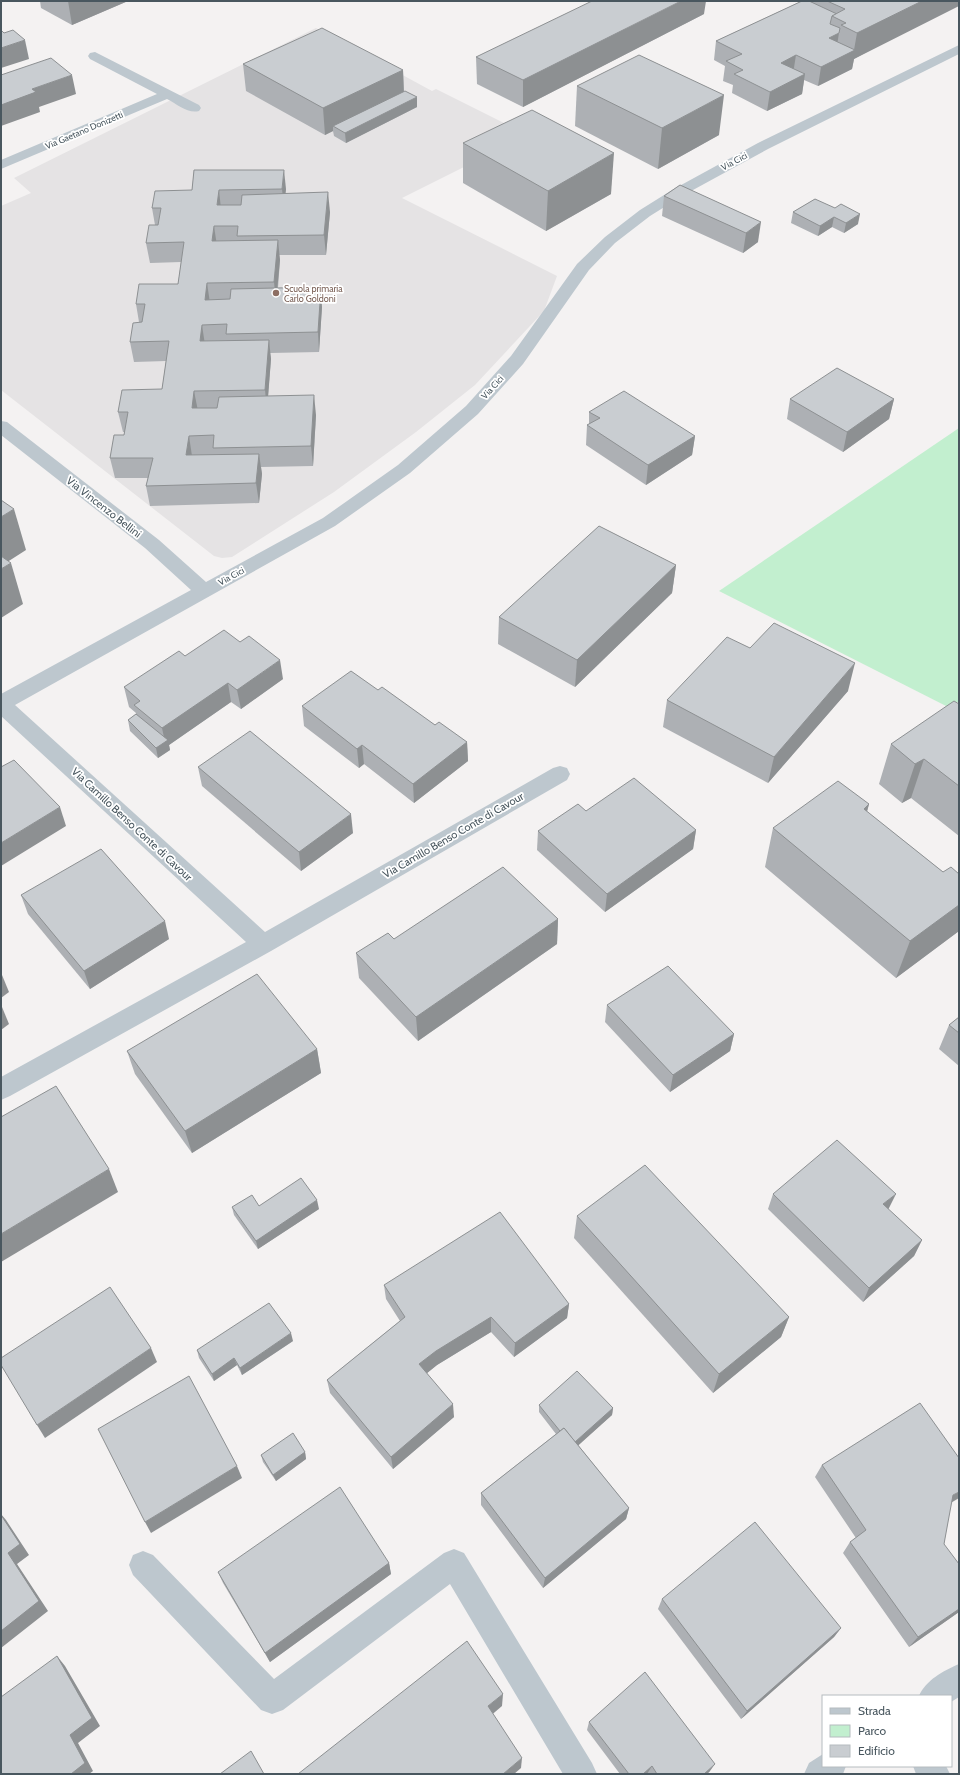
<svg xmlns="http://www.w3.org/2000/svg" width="960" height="1775" font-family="Cabin,sans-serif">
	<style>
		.education { fill: #e5e3e4 }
		.green { fill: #c2efcf }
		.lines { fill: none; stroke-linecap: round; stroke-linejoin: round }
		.lane { fill: #bdc7ce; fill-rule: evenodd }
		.street { fill: #bdc7ce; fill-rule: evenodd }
		.wall { fill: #adb0b4 }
		.shaded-wall { fill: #8d9092 }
		.building { fill: #c9cdd1; stroke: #8d9092 }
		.education-dot { fill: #8d6e63; stroke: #fff; stroke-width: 1.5 }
		.labels { text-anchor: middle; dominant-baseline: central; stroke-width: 3.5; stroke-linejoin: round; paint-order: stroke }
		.far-street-label { font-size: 9px; fill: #49575f; stroke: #fff }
		.far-education-label { font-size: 9px; fill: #785e54; stroke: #fff; text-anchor: start }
		.street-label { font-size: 11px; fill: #49575f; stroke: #fff }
	</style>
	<rect width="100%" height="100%" fill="#f4f2f2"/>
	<polygon class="education" points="316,28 432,91 436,89 528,135 402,198 557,276 544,311 475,385 416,432 334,492 232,557 222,558 214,556 1,390 1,206 31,193 14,178"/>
	<polygon class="green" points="959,428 959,701 950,708 719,591"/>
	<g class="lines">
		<polygon class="lane" points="454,1549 464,1553 592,1763 597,1774 563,1774 450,1584 283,1710 272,1714 261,1710 133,1575 129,1565 133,1555 143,1551 153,1555 274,1679 444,1553"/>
		<g class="street">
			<polygon points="959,45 959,54 768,149 682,196 650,216 615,243 589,270 523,364 478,414 410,473 335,526 15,705 265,932 553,768 560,766 567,768 570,774 567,780 271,951 10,1096 1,1100 1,1077 246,942 1,716 1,694 191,590 145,548 1,435 1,421 7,422 159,540 206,582 323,518 398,465 466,406 511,356 577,264 605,237 640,210 672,190 758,143"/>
			<path d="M 95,52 L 199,105 L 201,108 L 199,111 C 188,114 177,104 167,99 L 1,169 L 1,160 L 157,94 L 90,59 L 88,56 L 90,53 Z"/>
			<path d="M 959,1664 L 959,1697 L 951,1702 L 951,1696 L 919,1696 C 926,1680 943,1671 959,1664 Z"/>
			<polygon points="823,1754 823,1766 846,1766 843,1774 804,1774 809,1763"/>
			<polygon points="913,1766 946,1766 950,1774 916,1774"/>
		</g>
	</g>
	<g class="wall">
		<polygon points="40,1 128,1 72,25 41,8"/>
		<polygon points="802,1 959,1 854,59 852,69 818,86 804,80 802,94 767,111 732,93 733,85 723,81 725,66 714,60 716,41"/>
		<polygon points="704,14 523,107 477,84 476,57"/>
		<polygon points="243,64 403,70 404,92 417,107 346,143 334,136 333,131 325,135 246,91"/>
		<polygon points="577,86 719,135 658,169 575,126"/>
		<polygon points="463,143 611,194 546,231 463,183"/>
		<polygon points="194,170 286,189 285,194 330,212 326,255 279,255 280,260 278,288 322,307 319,352 270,353 271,359 268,396 316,415 313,466 261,467 262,474 259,503 150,506 146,486 148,478 115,478 110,458 124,435 124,432 123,432 118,412 162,389 166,361 134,362 130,342 139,322 136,304 178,284 181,262 150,263 146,243 155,225 152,208 192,190"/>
		<polygon points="680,185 758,242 743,253 662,216 664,196"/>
		<polygon points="815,199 858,224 844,233 832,227 818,236 791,223 793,212"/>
		<polygon points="790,399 894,399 889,419 843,452 787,419"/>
		<polygon points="589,412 695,436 692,455 646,485 586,445 587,425 589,424"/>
		<polygon points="676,565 672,593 575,687 498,644 499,617"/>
		<polygon points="750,648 848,691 768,783 663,727 667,700"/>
		<polygon points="185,656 283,679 241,709 231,702 169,745 170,750 158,758 130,731 128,720 136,714 136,713 129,707 124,687"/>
		<polygon points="378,690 435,725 467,742 468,761 414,803 364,764 359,768 304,726 302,706"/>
		<polygon points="959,704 959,836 911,798 902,803 879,784 891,744"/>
		<polygon points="198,767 353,833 301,871 202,786"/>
		<polygon points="869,804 867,812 943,872 959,874 959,931 896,978 765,867 773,828"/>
		<polygon points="586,811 696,830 693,849 605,912 537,850 538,831"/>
		<polygon points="21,895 169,939 90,989 28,914"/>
		<polygon points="558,919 557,944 418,1041 359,978 356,953 394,939"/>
		<polygon points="607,1005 734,1034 730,1051 670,1092 605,1022"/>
		<polygon points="959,1017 959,1066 939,1049 949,1025"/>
		<polygon points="317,1049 321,1073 192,1153 135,1074 127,1051"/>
		<polygon points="773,1194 888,1210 922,1240 914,1256 863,1302 768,1209"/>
		<polygon points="259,1206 319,1209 258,1249 234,1215 232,1207"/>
		<polygon points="577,1216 789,1317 781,1337 713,1393 574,1238"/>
		<polygon points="384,1285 569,1304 567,1318 514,1357 491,1332 437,1365 427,1373 454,1417 393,1469 330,1393 327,1380 400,1321 386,1299"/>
		<polygon points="293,1341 242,1375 237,1365 214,1381 199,1358 197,1350"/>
		<polygon points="539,1405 613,1408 612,1415 578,1445 629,1508 626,1519 543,1588 481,1505 481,1493 556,1434 539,1412"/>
		<polygon points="305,1452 306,1459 276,1481 263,1462 261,1455"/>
		<polygon points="822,1465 951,1502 944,1544 959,1612 909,1647 843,1553 850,1542 856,1538 815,1477"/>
		<polygon points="389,1563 391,1574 270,1662 223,1583 218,1572"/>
		<polygon points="662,1599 841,1628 834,1637 741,1719 658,1609"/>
		<polygon points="589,1722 710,1771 707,1774 649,1774 648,1773 647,1774 620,1774 587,1730"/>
	</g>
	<g class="shaded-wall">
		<polygon points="68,1 128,1 72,25"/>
		<polygon points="681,1 706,1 704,14 523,107 523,80"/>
		<polygon points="922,1 959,1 959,6 854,59 852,69 818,86 821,67 854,50 857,33"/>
		<polygon points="839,33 836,52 829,38"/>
		<polygon points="25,40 29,59 1,68 1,48"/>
		<polygon points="796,55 793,74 781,63"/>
		<polygon points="403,70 404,97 333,126 333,131 325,135 323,108"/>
		<polygon points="805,74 802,94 767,111 770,92"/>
		<polygon points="72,75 76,94 39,107 40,112 1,126 1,105 32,89"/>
		<polygon points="724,95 719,135 658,169 662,128"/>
		<polygon points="417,97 417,107 346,143 345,133"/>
		<polygon points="614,153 611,194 546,231 548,191"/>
		<polygon points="284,170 286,189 284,208 282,189"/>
		<polygon points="219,190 221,209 217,205"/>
		<polygon points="328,192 330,212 326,255 324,235"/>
		<polygon points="860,214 858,224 844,233 846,223"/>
		<polygon points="834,217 832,227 818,236 820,226"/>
		<polygon points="761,222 758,242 743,253 746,233"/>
		<polygon points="214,226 217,246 212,241"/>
		<polygon points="278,240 280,260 276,302 274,282"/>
		<polygon points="207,283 210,303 205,300"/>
		<polygon points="321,287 322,307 319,352 318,332"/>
		<polygon points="202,325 205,345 200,341"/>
		<polygon points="269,340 271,359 267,410 265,390"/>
		<polygon points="194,391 198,411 192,408"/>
		<polygon points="314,395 316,415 313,466 311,446"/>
		<polygon points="894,399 889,419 843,452 847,432"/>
		<polygon points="189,436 192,456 186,455"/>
		<polygon points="695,436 692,455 646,485 648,465"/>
		<polygon points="259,454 262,474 259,503 256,483"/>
		<polygon points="14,509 26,550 1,566 1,517"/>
		<polygon points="11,563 23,604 1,618 1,569"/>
		<polygon points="676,565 672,593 575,687 577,660"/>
		<polygon points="280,660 283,679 241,709 237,690"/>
		<polygon points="855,663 848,691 768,783 774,757"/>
		<polygon points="228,683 231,702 169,745 170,750 158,758 156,748 165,742 162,728"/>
		<polygon points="467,742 468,761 414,803 413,784"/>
		<polygon points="362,745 364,764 359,768 357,749"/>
		<polygon points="924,759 911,798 902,803 915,764"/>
		<polygon points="869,804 858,843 864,809"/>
		<polygon points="60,807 66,826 1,866 1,843"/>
		<polygon points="351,814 353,833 301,871 299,852"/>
		<polygon points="696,830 693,849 605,912 607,894"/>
		<polygon points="959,905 959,931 896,978 910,941"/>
		<polygon points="558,919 557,944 418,1041 416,1017"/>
		<polygon points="165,921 169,939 90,989 84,971"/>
		<polygon points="1,975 2,975 9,992 1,998"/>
		<polygon points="1,1007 2,1007 9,1024 1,1030"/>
		<polygon points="734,1034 730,1051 670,1092 673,1075"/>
		<polygon points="317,1049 321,1073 192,1153 185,1131"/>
		<polygon points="109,1169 118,1192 1,1262 1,1234"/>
		<polygon points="896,1194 888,1210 883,1204"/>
		<polygon points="317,1200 319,1209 258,1249 256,1241"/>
		<polygon points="922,1240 914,1256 863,1302 869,1288"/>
		<polygon points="569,1304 567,1318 514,1357 515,1343"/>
		<polygon points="491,1317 491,1332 437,1365 421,1378 419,1364 436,1351"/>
		<polygon points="789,1317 781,1337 713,1393 719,1374"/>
		<polygon points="291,1333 293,1341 242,1375 240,1368"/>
		<polygon points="151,1348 157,1362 45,1438 37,1425"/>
		<polygon points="234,1358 237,1365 214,1381 212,1374"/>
		<polygon points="453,1404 454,1417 393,1469 391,1457"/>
		<polygon points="613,1408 612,1415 571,1452 572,1445"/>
		<polygon points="305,1452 306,1459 276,1481 273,1475"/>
		<polygon points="237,1466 242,1478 151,1533 145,1522"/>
		<polygon points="959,1492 959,1498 944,1507 953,1495"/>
		<polygon points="629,1508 626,1519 543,1588 545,1578"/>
		<polygon points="1,1514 6,1520 29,1555 17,1564 48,1611 1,1648 1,1631 8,1553"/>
		<polygon points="389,1563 391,1574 270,1662 265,1653"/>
		<polygon points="959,1609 959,1612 909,1647 918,1637"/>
		<polygon points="841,1628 834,1637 741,1719 747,1711"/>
		<polygon points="57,1656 65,1666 100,1726 78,1743 93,1771 89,1774 71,1774 70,1735"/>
		<polygon points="503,1694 502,1706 488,1718 488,1706"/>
		<polygon points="522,1758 521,1768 514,1774 503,1774"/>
		<polygon points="715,1764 710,1771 707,1774 704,1774"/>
		<polygon points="652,1766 647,1774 643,1774"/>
	</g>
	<g class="building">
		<polygon points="592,1 681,1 523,80 476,57"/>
		<polygon points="802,1 809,1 837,14 832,16 830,24 840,28 839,33 829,38 855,50 821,67 796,55 781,63 805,74 770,92 734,74 743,70 726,61 742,54 716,41"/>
		<polygon points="827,1 922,1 857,33 841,25 846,23 832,16 845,9"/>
		<polygon points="322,28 403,70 323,108 243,64"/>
		<polygon points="1,30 4,33 13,30 25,40 1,48"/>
		<polygon points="639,55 724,95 662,128 577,86"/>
		<polygon points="51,58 72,75 32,89 36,92 1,105 1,75"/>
		<polygon points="405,91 417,97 345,133 333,126"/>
		<polygon points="532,110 614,153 548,191 463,143"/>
		<polygon points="194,170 284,170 282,189 219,190 217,205 241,205 242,195 328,192 324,235 237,236 238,226 214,226 212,241 278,240 274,282 207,283 205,300 230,299 231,289 321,287 318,332 226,334 227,324 202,325 200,341 269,340 265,390 194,391 192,408 217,408 219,397 314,395 311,446 213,448 214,435 189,436 186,455 259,454 256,483 146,486 153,458 110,458 114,435 124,435 128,412 118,412 122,390 162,389 169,341 130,342 133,323 142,322 145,304 136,304 139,284 178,284 184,242 146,243 149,225 158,225 161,208 152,208 155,191 192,190"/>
		<polygon points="680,185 761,222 746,233 664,196"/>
		<polygon points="815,199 835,208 841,204 860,214 846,223 834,217 820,226 793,212"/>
		<polygon points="837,368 894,399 847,432 790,399"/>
		<polygon points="624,391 695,436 648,465 587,425 600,418 589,412"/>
		<polygon points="1,500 14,509 1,517"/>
		<polygon points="599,526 676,565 577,660 499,617"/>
		<polygon points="1,556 11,563 1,569"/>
		<polygon points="774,623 855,663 774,757 667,700 727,637 750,648"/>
		<polygon points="224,630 240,642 249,636 280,660 237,690 228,683 162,728 134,705 140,701 124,687 179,651 185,656"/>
		<polygon points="351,671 378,690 382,687 435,725 439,722 467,742 413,784 362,745 357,749 302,706"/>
		<polygon points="954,701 959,704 959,786 924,759 915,764 891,744"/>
		<polygon points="136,714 168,740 156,748 128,720"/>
		<polygon points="250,731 351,814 299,852 198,767"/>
		<polygon points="14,760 60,807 1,843 1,767"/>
		<polygon points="634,778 696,830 607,894 538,831 578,804 586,811"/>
		<polygon points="838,781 869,804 864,809 943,872 951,867 959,874 959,905 910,941 773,828"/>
		<polygon points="101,849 165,921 84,971 21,895"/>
		<polygon points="503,867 558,919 416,1017 356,953 388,933 394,939"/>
		<polygon points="668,966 734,1034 673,1075 607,1005"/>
		<polygon points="257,974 317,1049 185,1131 127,1051"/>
		<polygon points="959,1017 959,1033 949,1025"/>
		<polygon points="56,1086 109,1169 1,1234 1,1117"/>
		<polygon points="837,1140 896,1194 883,1204 922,1240 869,1288 773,1194"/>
		<polygon points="645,1165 789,1317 719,1374 577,1216"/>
		<polygon points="301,1178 317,1200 256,1241 232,1207 252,1195 259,1206"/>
		<polygon points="500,1212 569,1304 515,1343 491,1317 436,1351 419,1364 453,1404 391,1457 327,1380 405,1317 384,1285"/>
		<polygon points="110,1287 151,1348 37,1425 1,1365 1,1358"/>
		<polygon points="269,1303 291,1333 240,1368 234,1358 212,1374 197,1350"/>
		<polygon points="577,1371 613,1408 575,1442 564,1428 560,1431 539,1405"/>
		<polygon points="189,1376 237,1466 145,1522 98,1429"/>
		<polygon points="920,1403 959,1458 959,1492 953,1495 944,1544 959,1564 959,1609 918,1637 850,1542 866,1530 822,1465"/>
		<polygon points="564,1428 629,1508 545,1578 481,1493"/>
		<polygon points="293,1433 305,1452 273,1475 261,1455"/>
		<polygon points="340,1487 389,1563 265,1653 218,1572"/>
		<polygon points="1,1515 20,1544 8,1553 39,1601 1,1631"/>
		<polygon points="755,1522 841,1628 747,1711 662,1599"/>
		<polygon points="467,1641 503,1694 488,1706 522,1758 503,1774 298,1774"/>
		<polygon points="57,1656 92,1718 70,1735 85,1763 71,1774 1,1774 1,1697"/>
		<polygon points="645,1672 715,1764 704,1774 657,1774 652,1766 643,1774 629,1774 589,1722"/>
		<polygon points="251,1751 264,1774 220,1774"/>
	</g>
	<circle class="education-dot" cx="276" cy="293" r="4"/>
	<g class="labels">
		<g class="far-street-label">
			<text transform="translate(84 130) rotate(-23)">Via Gaetano Donizetti</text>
			<text transform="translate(734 161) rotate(-28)">Via Cici</text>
			<text transform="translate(492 387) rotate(-48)">Via Cici</text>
			<text transform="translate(231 576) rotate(-29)">Via Cici</text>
		</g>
		<g class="far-education-label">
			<text x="284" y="288">Scuola primaria<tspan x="284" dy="10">Carlo Goldoni</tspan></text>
		</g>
		<g class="street-label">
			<text transform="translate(104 507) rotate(38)">Via Vincenzo Bellini</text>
			<text transform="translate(132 824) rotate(43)">Via Camillo Benso Conte di Cavour</text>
			<text transform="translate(453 835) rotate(-30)">Via Camillo Benso Conte di Cavour</text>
		</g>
	</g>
	<rect width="960" height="1775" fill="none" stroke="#49575f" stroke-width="4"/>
	<rect x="822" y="1695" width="130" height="72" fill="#ffffff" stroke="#b6bcbf"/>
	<rect x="830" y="1708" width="20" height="6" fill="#bdc7ce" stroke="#b6bcbf"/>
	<text x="858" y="1715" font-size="12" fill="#49575f">Strada</text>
	<rect x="830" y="1725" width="20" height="12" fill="#c2efcf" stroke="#b6bcbf"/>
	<text x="858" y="1735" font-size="12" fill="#49575f">Parco</text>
	<rect x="830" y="1745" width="20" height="12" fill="#c9cdd1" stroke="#b6bcbf"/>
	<text x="858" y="1755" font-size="12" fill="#49575f">Edificio</text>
</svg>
